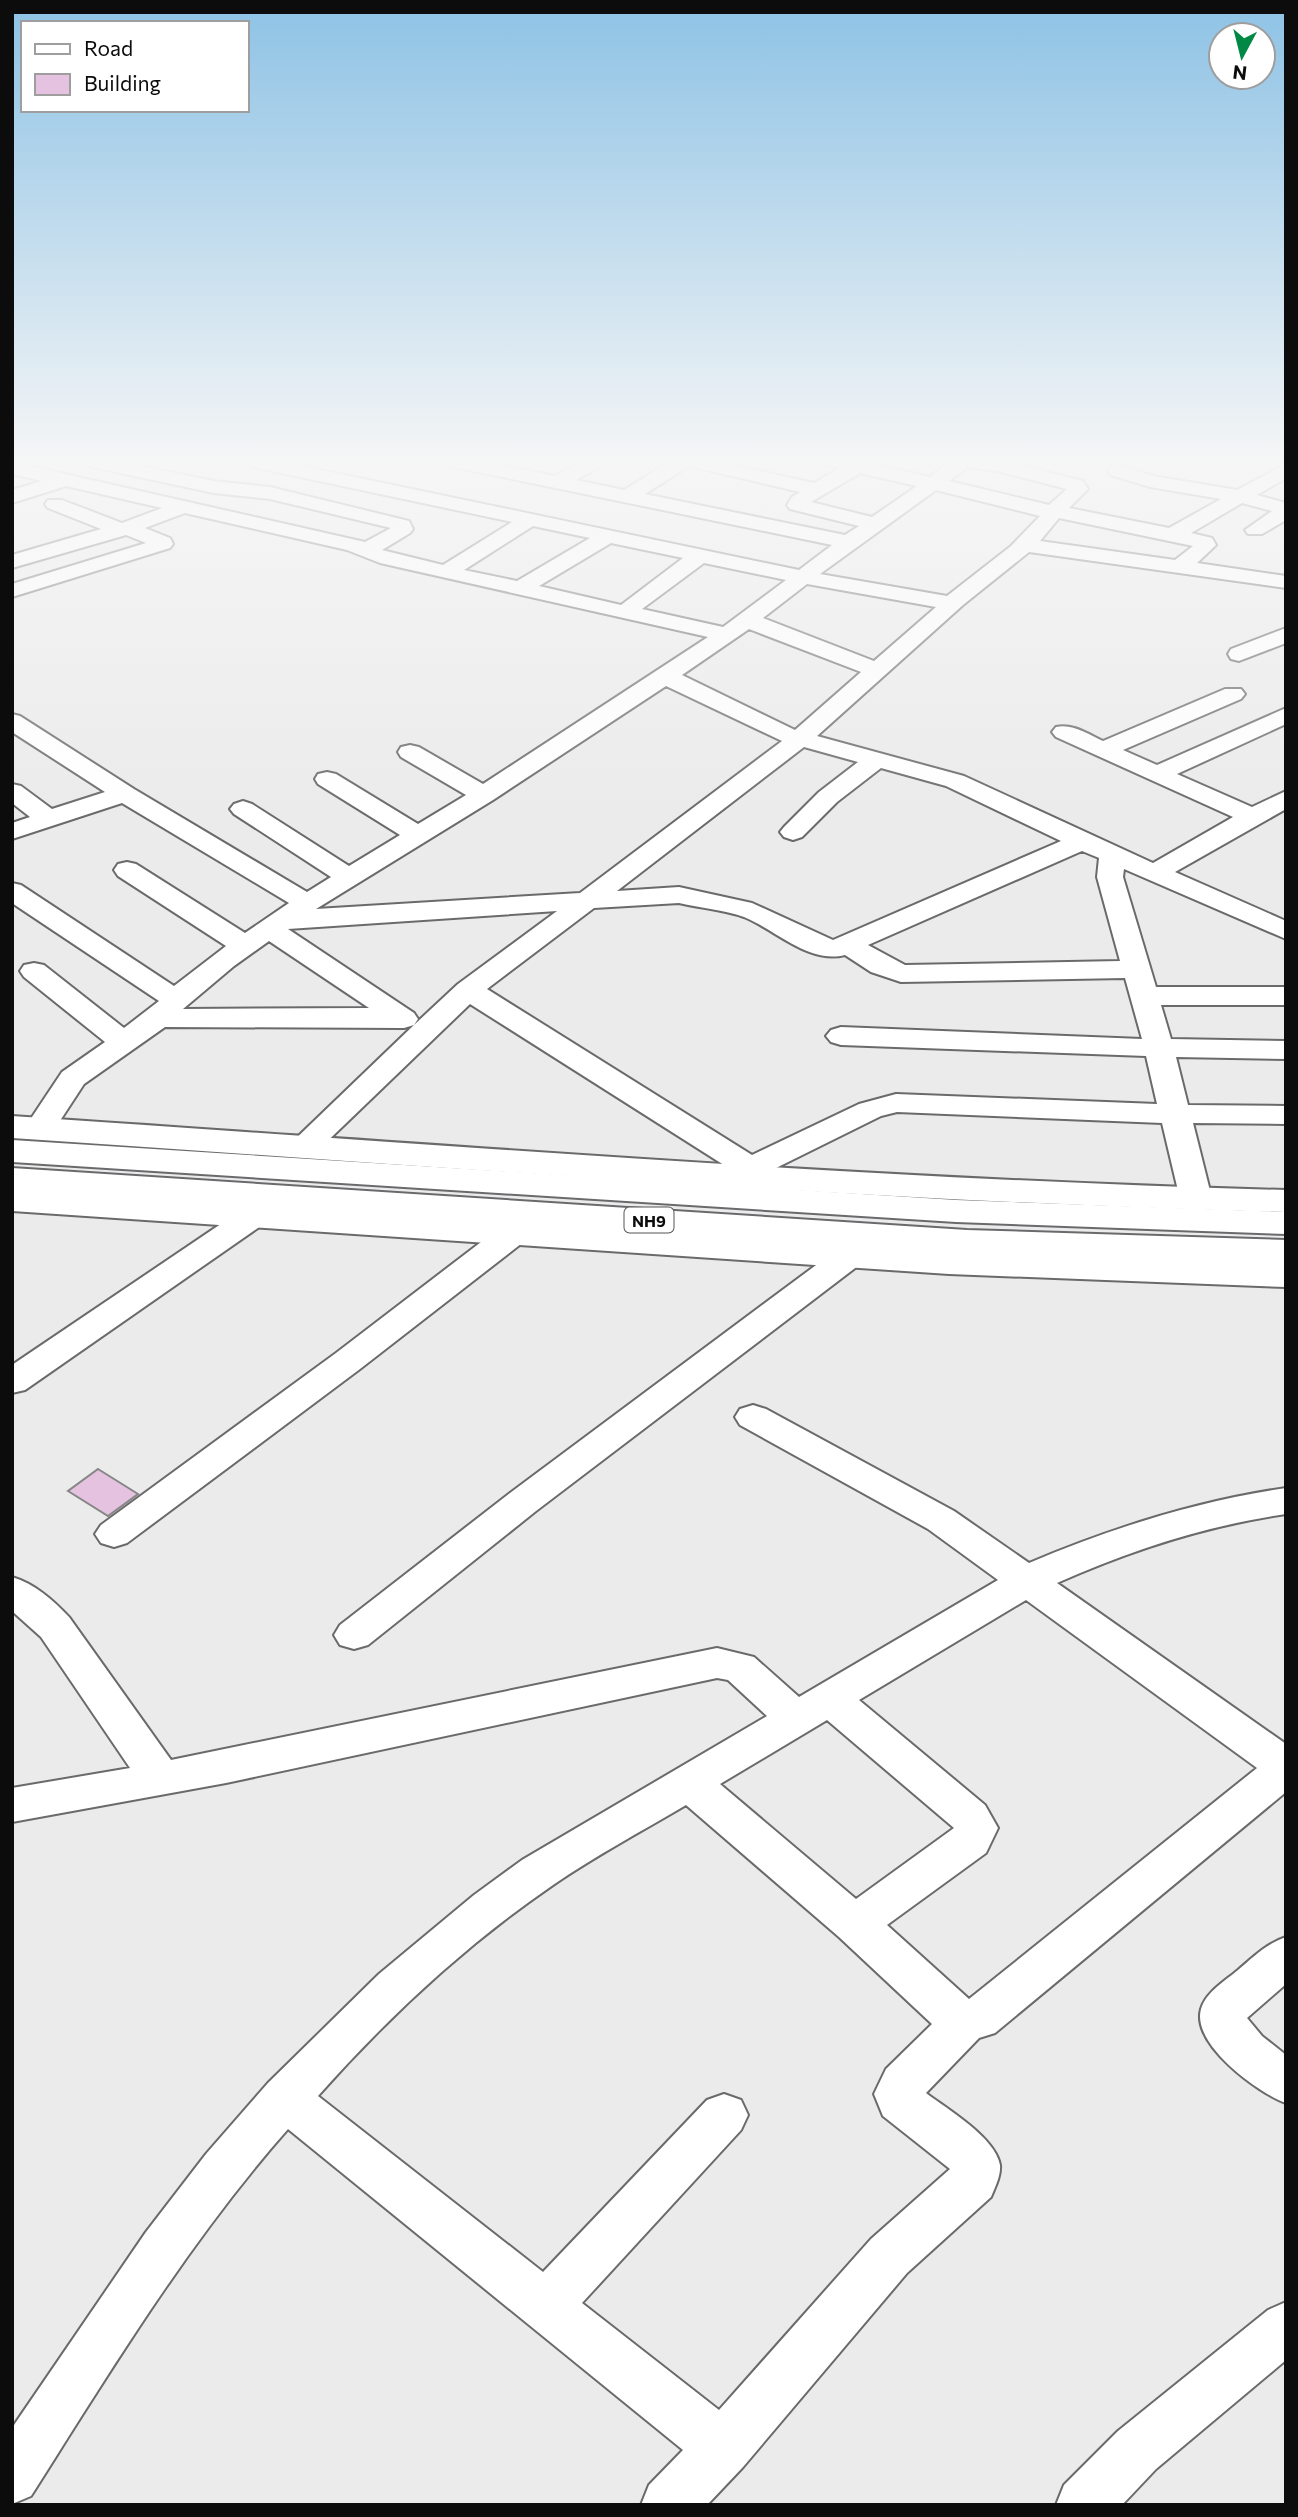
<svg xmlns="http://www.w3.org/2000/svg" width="1298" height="2517" font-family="Commissioner,sans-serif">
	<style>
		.building { fill: #e5c3e0; stroke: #878687; stroke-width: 2 }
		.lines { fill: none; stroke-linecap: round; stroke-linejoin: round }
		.minor-casing { stroke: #6a6a6c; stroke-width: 4 }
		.major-casing { stroke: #6a6a6c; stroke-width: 4 }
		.highway-casing { stroke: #6a6a6c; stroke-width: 4 }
		.minor { fill: #fff; fill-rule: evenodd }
		.major { fill: #fff; fill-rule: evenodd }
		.highway { fill: #fff; fill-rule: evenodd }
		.labels { text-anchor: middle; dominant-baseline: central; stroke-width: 5; stroke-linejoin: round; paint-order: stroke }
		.shield { fill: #fff; stroke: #555; stroke-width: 2 }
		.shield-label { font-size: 16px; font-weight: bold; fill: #0c0c0c }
	</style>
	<rect width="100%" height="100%" fill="#ebebec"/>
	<polygon class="building" points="98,1469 138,1494 108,1516 68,1491"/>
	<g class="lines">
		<g class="minor-casing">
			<g id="minor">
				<path d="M 82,461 L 117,461 L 214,481 L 270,487 L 409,521 L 413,529 L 410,533 L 382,550 L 443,565 L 512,522 L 253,467 L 243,461 L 278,461 L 799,570 L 832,545 L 454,467 L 444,461 L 480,461 L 555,476 L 583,461 L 605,461 L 603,465 L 576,480 L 624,490 L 671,461 L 714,461 L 814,483 L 840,468 L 827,465 L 825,461 L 858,461 L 930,477 L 951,461 L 1003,461 L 1083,481 L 1088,489 L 1069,508 L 1169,528 L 1221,499 L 1150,487 L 1111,475 L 1108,471 L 1111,467 L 1118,465 L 1153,476 L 1237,490 L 1286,464 L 1286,478 L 1257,495 L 1286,503 L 1286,520 L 1262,534 L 1248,534 L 1245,530 L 1272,511 L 1242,503 L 1191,533 L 1212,538 L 1216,545 L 1197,563 L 1286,576 L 1286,588 L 1029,552 L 963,605 L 817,736 L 964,776 L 1153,863 L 1233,817 L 1056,737 L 1052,732 L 1056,727 C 1072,723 1088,734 1103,741 L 1225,689 L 1241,689 L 1245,694 L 1241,699 L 1123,750 L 1157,765 L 1286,708 L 1286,724 L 1177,774 L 1252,807 L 1286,791 L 1286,809 L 1175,872 L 1286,921 L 1286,939 L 1124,869 L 1123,877 L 1156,987 L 1286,987 L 1286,1005 L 1161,1005 L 1171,1039 L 1286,1041 L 1286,1059 L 1176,1057 L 1188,1105 L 1286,1106 L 1286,1124 L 1193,1123 L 1212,1199 L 1207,1206 L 1196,1209 L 1185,1206 L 1180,1199 L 1162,1123 L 897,1112 L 881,1116 L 774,1169 L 784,1179 L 779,1186 L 768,1189 L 757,1186 L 470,1004 L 314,1154 L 303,1156 L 292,1154 L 287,1147 L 414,1025 L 404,1028 L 165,1027 L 84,1084 L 50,1136 L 39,1138 L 28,1136 L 24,1129 L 62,1072 L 105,1042 L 24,977 L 20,971 L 24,965 L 34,963 L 44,965 L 124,1028 L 159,1001 L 12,903 L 12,883 L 21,885 L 174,986 L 226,946 L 118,876 L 114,870 L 118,864 L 127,862 L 136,864 L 245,933 L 289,903 L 122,803 L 12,839 L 12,823 L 30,817 L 12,803 L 12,784 L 21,786 L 52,809 L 105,792 L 12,732 L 12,714 L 20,716 L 134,789 L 307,892 L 331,877 L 234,814 L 230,809 L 234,804 L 243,801 L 252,804 L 349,866 L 400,835 L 318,784 L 315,779 L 318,774 L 327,772 L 336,774 L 418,824 L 466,795 L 401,757 L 398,752 L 401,747 L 410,745 L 419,747 L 483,784 L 708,637 L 380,563 L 347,550 L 185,513 L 145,528 L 170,538 L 173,544 L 170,548 L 12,597 L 12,584 L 146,543 L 126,535 L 12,568 L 12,555 L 101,529 L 48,508 L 45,504 L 48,500 L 62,500 L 122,523 L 162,508 L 66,486 L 12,503 L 12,490 L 42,481 L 12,474 L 12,462 L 365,542 L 391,528 L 270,499 L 214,493 L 92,467 ZM 689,466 L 800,492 L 792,497 L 787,505 L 790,509 L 859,526 L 845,535 L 645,494 ZM 968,467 L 1001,472 L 1067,489 L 1049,505 L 949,481 ZM 860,473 L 917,486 L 872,517 L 811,502 ZM 936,490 L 1040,516 L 1011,546 L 947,596 L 820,574 ZM 1059,518 L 1193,546 L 1175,560 L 1040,541 ZM 533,526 L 590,538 L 517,581 L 464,570 ZM 611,543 L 683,558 L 621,605 L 539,586 ZM 704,563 L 786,580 L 723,627 L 642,609 ZM 807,584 L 936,607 L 874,661 L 763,618 ZM 749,629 L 861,672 L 795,730 L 682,675 ZM 666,686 L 782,741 L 580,893 L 316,909 L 493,800 ZM 804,747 L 858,762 L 819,792 L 784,827 L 780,832 L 784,837 L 793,840 L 802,837 L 837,802 L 881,768 L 946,786 L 1061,841 L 833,940 L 752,903 L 679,887 L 617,891 ZM 1082,851 L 1099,858 L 1097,877 L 1120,961 L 905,965 L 868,945 ZM 679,903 C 700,908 724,910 744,917 C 776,930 808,964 845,955 L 871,972 L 901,982 L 1125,978 L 1142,1039 L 841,1027 L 831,1030 L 826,1036 L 831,1042 L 841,1045 L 1146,1056 L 1157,1104 L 896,1094 L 859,1104 L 752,1155 L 487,989 L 594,908 ZM 557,911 L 458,984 L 414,1025 L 418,1019 L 414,1013 L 288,929 ZM 269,941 L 369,1008 L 183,1009 L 234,966 Z"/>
				<polygon points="1286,628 1286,643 1239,661 1231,659 1228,654 1231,649"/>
				<polygon points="254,1206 265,1209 270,1216 265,1223 25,1390 12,1393 12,1365 243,1209"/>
				<polygon points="514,1223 526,1226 530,1233 526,1240 360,1369 127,1543 114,1547 101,1543 95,1534 101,1525 336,1353 502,1226"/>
				<polygon points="851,1245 863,1248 868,1255 863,1262 536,1511 368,1645 354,1649 340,1645 334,1635 340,1625 510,1493 839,1248"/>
				<path d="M 753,1405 L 766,1409 L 954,1511 L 1029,1563 C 1112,1528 1196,1501 1286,1488 L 1286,1514 C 1205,1526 1131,1550 1057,1583 L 1286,1744 L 1286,1792 L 995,2033 L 979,2038 L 926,2093 C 947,2109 995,2137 1000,2165 C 1001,2176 995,2187 991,2197 L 907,2273 L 743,2467 L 707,2505 L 641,2505 L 649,2485 L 683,2450 L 288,2129 C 189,2241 111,2370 31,2496 L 12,2504 L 12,2428 L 146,2232 L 206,2154 L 268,2083 L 379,1974 L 474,1895 L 522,1860 L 767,1716 L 728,1680 L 717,1678 L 226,1783 L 12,1822 L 12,1788 L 130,1768 L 41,1637 L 12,1611 L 12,1577 C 35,1584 53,1600 69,1617 L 171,1760 L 717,1648 L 754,1657 L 799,1697 L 998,1580 L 928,1529 L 740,1425 L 735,1417 L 740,1409 ZM 1026,1600 L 1257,1768 L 969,1999 L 887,1925 L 986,1853 L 998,1828 L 985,1805 L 859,1700 ZM 827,1720 L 954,1828 L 856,1899 L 720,1784 ZM 686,1805 L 839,1937 L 932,2024 L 886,2069 L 874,2094 L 883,2116 L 950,2169 L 871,2239 L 719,2410 L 582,2303 L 741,2130 L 748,2115 L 741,2100 L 724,2094 L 707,2100 L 543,2272 L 318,2096 C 387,2018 467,1944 553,1885 C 595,1856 642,1831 686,1805 Z"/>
				<path d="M 1286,1937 L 1286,1984 L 1247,2018 L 1262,2036 L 1286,2055 L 1286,2103 C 1258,2093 1191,2044 1201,2009 C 1206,1992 1225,1981 1238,1970 C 1253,1957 1266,1944 1286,1937 Z"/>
				<polygon points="1286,2302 1286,2360 1156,2469 1122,2505 1056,2505 1064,2485 1118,2431 1268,2310"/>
			</g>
		</g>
		<g class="major-casing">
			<g id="major">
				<path d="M 12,1116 C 437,1144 860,1179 1286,1190 L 1286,1212 C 860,1201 437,1166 12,1138 Z"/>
				<polygon points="12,1189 949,1250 1286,1263 1286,1287 949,1274 12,1211"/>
			</g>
		</g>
		<g class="highway-casing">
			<g id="highway">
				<polygon points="12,1140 956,1200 1286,1212 1286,1234 956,1222 12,1162"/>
				<polygon points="12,1168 967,1230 1286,1240 1286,1264 967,1252 12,1190"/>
			</g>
		</g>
		<use href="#minor" class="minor"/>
		<use href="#major" class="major"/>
		<use href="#highway" class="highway"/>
	</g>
	<linearGradient id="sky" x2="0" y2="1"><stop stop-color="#8dc2e5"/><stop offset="0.57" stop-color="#f6f6f6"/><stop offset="1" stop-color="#f6f6f6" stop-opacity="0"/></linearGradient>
	<rect width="1298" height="813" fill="url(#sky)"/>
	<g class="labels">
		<rect class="shield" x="624.5" y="1207.5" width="49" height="25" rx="5"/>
		<g class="shield-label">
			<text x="649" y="1220">NH9</text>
		</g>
	</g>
	<rect width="1298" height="2517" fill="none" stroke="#0c0c0c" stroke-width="28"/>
	<rect x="21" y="21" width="228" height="91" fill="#ffffff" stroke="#9e9e9e" stroke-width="2"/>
	<rect x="35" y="44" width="35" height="10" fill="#ffffff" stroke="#9e9e9e" stroke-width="2"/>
	<text x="84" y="56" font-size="21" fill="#0c0c0c">Road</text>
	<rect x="35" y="74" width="35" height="21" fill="#e5c3e0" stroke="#9e9e9e" stroke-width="2"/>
	<text x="84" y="91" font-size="21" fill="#0c0c0c">Building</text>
	<g transform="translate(1242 56) rotate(187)"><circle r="33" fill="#ffffff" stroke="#9e9e9e" stroke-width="2"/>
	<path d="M0-5L12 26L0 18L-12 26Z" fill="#008945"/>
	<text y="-10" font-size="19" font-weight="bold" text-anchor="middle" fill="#0c0c0c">N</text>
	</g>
</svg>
